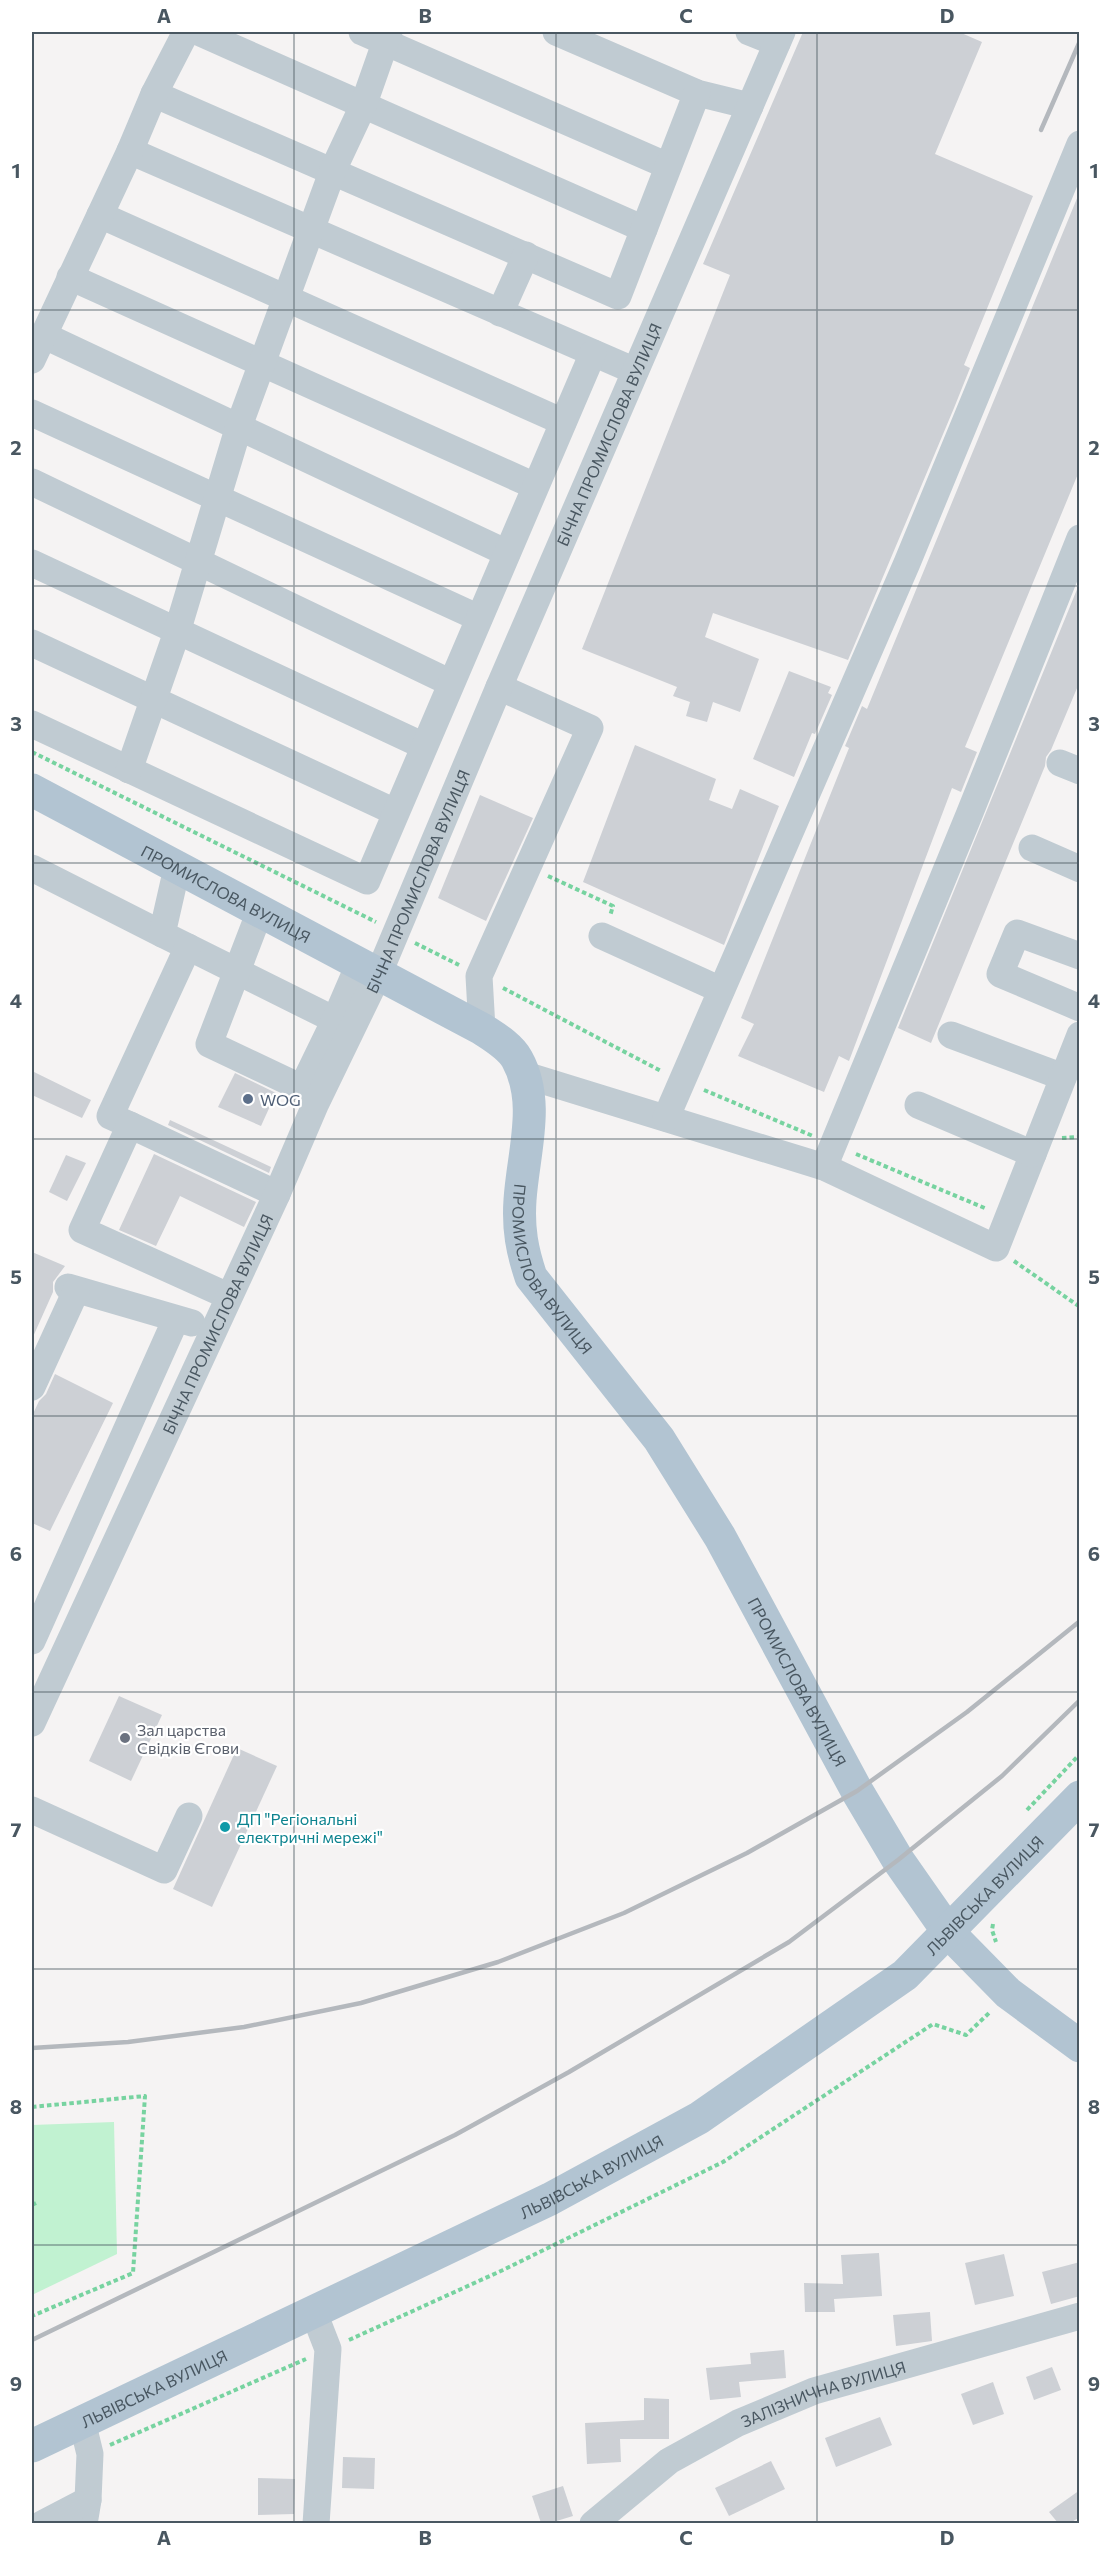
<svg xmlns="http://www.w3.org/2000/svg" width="1111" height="2555" font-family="Commissioner,sans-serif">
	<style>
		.green { fill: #c1f2d1 }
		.building { fill: #cdd0d5 }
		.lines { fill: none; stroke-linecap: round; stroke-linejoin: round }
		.path { stroke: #77d3a0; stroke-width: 4; stroke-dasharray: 4.5 3; stroke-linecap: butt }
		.minor { stroke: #c0cbd2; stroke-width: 27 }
		.major { stroke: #b2c4d2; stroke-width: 33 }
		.rail { stroke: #b4b8bd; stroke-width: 4.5 }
		.grid { fill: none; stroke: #495761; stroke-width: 1.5; stroke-opacity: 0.55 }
		.service-dot { fill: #5c6f8a; stroke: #fff; stroke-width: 2 }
		.worship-dot { fill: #6b7280; stroke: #fff; stroke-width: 2 }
		.culture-dot { fill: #0f9aa8; stroke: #fff; stroke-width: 2 }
		.labels { text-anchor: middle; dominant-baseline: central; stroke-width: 4.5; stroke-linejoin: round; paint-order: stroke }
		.street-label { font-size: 16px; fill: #495761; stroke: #fff }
		.service-label { font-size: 16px; fill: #4e5e75; stroke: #fff; text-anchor: start }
		.worship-label { font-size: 16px; fill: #5b616d; stroke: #fff; text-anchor: start }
		.culture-label { font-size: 16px; fill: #0d838f; stroke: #fff; text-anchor: start }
		.neatline { fill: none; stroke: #495761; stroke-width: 2 }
		.grid-label { font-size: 20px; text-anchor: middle; font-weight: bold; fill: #495761 }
	</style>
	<rect width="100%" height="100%" fill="#f5f3f3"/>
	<polygon class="green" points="114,2122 117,2254 32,2295 32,2125"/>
	<g class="building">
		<polygon points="803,32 959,32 982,42 935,154 1033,196 964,365 970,368 954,408 848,660 713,613 705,637 759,659 740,712 713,702 707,722 686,716 690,702 673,696 677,687 582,649 730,275 703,264"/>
		<polygon points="1080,191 1080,469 965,747 977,752 961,792 952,788 849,1061 839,1056 824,1092 738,1056 754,1024 741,1018 849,748 845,746 862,706 867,709"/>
		<polygon points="1080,582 1080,681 1051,750 1046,757 1045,766 931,1043 898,1028"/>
		<polygon points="789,671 831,687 828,693 832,695 815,734 812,733 794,777 753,759"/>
		<polygon points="635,745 716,779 709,800 732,809 740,789 779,806 724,945 583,882"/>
		<polygon points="480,795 533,818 486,921 438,898"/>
		<polygon points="32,1071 91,1100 82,1118 32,1095"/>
		<polygon points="235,1073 276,1093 261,1126 218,1107"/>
		<polygon points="170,1120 271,1167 269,1173 168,1125"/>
		<polygon points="154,1154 256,1202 244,1227 180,1196 156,1246 119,1230"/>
		<polygon points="66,1155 86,1163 67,1201 49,1192"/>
		<polygon points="32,1252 65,1266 53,1282 53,1292 32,1339"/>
		<polygon points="55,1374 113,1403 50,1531 32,1523 32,1416 39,1401 46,1394"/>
		<polygon points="119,1696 162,1715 131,1781 89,1761"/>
		<polygon points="237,1748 277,1766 212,1907 173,1889"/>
		<polygon points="879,2253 882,2296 834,2299 835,2312 805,2312 804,2283 843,2284 841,2255"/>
		<polygon points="1004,2254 1014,2296 975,2305 965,2263"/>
		<polygon points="1080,2262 1080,2296 1051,2304 1042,2272"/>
		<polygon points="930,2312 932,2341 896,2346 893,2315"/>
		<polygon points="784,2350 786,2378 739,2382 741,2397 710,2400 706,2368 751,2364 750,2353"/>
		<polygon points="1052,2367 1061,2390 1034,2400 1026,2377"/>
		<polygon points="993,2382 1004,2414 973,2425 961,2394"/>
		<polygon points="644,2398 669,2399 669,2439 620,2439 621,2462 587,2464 585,2423 644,2420"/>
		<polygon points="880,2417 892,2445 836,2467 825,2438"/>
		<polygon points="343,2457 375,2458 374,2489 342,2488"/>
		<polygon points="771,2461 785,2489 729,2516 715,2488"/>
		<polygon points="258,2478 295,2479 294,2514 258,2515"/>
		<polygon points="563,2486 573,2516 550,2523 541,2523 532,2496"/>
		<polygon points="1080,2490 1080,2517 1070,2523 1058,2523 1049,2512"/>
	</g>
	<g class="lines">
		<g class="path">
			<polyline points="32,752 376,922"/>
			<polyline points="548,876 613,906 610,916"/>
			<polyline points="415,943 459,965"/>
			<polyline points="503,988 661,1071"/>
			<polyline points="704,1090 813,1136"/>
			<polyline points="1062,1138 1080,1137"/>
			<polyline points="856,1154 987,1209"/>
			<polyline points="1014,1261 1080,1307"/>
			<polyline points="1027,1810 1080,1754"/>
			<polyline points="993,1924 992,1930 996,1942"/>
			<polyline points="32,2107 145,2096 133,2273 32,2316"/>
			<polyline points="32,2205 36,2203"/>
			<polyline points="349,2340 503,2270 723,2162 933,2024 966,2035 990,2012"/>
			<polyline points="110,2445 306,2359"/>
		</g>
		<g class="minor">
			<polyline points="198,32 644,229"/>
			<polyline points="362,32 668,166"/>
			<polyline points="556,32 697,93 750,106"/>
			<polyline points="749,32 777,43"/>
			<polyline points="154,94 618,296 697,93"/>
			<polyline points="130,151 635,371"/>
			<polyline points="100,215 563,422"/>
			<polyline points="70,277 535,486"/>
			<polyline points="500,313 526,255"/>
			<polyline points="43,335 507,553"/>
			<polyline points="32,360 130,151 154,94 186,32"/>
			<polyline points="32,413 479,618"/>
			<polyline points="32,482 451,683"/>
			<polyline points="32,563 424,746"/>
			<polyline points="32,643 395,812"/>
			<polyline points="32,724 367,881 593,353"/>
			<polyline points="1060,763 1080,771"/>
			<polyline points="129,770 177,632 239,426 333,170 363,106 389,32"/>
			<polyline points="1032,848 1080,869"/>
			<polyline points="32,868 162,934"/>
			<polyline points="177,868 162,934 335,1020"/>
			<polyline points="260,911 209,1044 302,1088 335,1020 360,962"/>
			<polyline points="602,936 721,990"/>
			<polyline points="1080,956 1017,933 1000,974 1080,1008"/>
			<polyline points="482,1029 479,976 590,728 499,687"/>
			<polyline points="951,1035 1063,1077"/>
			<polyline points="525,1075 824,1167 996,1248 1080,1035"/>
			<polyline points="918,1105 1033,1154"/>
			<polyline points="666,1118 907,563 1080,144"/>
			<polyline points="130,1125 110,1116 188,947"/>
			<polyline points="824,1167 969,815 1080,538"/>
			<polyline points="68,1287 192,1323"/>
			<polyline points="228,1296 82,1230 130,1125 277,1194"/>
			<polyline points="32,1387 76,1291"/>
			<polyline points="32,1641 176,1319"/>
			<path id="s1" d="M 32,1723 L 277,1194 L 316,1103 L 379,973 L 499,687 L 782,32"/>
			<polyline points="32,1810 164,1870 189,1816"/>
			<polyline points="314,2313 328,2349 316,2524"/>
			<polyline points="82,2421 90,2454 88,2500 84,2524"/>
			<polyline points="42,2524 88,2500"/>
			<path id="s2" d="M 593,2524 L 669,2461 L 738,2423 L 814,2391 L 1080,2316"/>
		</g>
		<g class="major">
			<path id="s3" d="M 32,790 L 482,1029 C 494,1037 510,1046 517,1059 C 541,1102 523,1153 520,1200 C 518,1229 522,1250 531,1277 L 659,1439 L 720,1537 L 857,1791 L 898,1860 L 949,1933 L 1008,1993 L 1080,2046"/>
			<path id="s4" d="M 32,2446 L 550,2199 L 699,2118 L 905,1975 L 1080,1797"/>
		</g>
		<g class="rail">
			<polyline points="1041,130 1080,41"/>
			<polyline points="32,2048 128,2042 244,2027 361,2003 498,1962 624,1913 747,1853 857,1791 967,1712 1080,1621"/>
			<polyline points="32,2340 455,2135 569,2072 789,1942 898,1860 1002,1776 1080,1700"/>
		</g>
	</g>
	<path class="grid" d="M 294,32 L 294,2524M 556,32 L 556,2524M 817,32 L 817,2524M 32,310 L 1080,310M 32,586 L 1080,586M 32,863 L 1080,863M 32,1139 L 1080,1139M 32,1416 L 1080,1416M 32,1692 L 1080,1692M 32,1969 L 1080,1969M 32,2245 L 1080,2245"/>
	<circle class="service-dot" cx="248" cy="1099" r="6"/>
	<circle class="worship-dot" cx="125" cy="1738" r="6"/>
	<circle class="culture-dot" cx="225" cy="1827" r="6"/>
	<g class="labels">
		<g class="street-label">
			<text stroke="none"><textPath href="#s1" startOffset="1412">БІЧНА ПРОМИСЛОВА ВУЛИЦЯ</textPath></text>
			<text stroke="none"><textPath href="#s1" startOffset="926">БІЧНА ПРОМИСЛОВА ВУЛИЦЯ</textPath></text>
			<text stroke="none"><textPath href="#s3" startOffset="220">ПРОМИСЛОВА ВУЛИЦЯ</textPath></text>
			<text stroke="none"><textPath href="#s3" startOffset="778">ПРОМИСЛОВА ВУЛИЦЯ</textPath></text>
			<text stroke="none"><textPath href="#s1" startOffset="440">БІЧНА ПРОМИСЛОВА ВУЛИЦЯ</textPath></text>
			<text stroke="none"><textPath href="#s3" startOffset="1264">ПРОМИСЛОВА ВУЛИЦЯ</textPath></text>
			<text stroke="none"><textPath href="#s4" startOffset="1107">ЛЬВІВСЬКА ВУЛИЦЯ</textPath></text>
			<text stroke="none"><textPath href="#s4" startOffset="621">ЛЬВІВСЬКА ВУЛИЦЯ</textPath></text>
			<text stroke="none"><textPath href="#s4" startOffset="135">ЛЬВІВСЬКА ВУЛИЦЯ</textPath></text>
			<text stroke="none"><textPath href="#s2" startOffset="268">ЗАЛІЗНИЧНА ВУЛИЦЯ</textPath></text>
		</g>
		<g class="service-label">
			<text x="260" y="1099">WOG</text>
		</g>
		<g class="worship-label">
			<text x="137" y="1729">Зал царства<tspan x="137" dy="18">Свідків Єгови</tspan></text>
		</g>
		<g class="culture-label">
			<text x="237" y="1818">ДП "Регіональні<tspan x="237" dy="18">електричні мережі"</tspan></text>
		</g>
	</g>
	<rect width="1111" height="2555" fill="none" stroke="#ffffff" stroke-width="66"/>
	<rect x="33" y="33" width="1045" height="2489" class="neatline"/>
	<g class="grid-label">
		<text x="164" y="23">A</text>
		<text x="425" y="23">B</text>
		<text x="686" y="23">C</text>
		<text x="947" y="23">D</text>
		<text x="16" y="178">1</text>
		<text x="1094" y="178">1</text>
		<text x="16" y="455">2</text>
		<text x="1094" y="455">2</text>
		<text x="16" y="731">3</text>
		<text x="1094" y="731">3</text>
		<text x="16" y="1008">4</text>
		<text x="1094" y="1008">4</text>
		<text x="16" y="1284">5</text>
		<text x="1094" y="1284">5</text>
		<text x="16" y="1561">6</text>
		<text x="1094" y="1561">6</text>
		<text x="16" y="1837">7</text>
		<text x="1094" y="1837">7</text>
		<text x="16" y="2114">8</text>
		<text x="1094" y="2114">8</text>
		<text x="16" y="2391">9</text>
		<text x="1094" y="2391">9</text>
		<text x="164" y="2545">A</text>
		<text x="425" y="2545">B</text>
		<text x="686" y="2545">C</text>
		<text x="947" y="2545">D</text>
	</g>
</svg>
